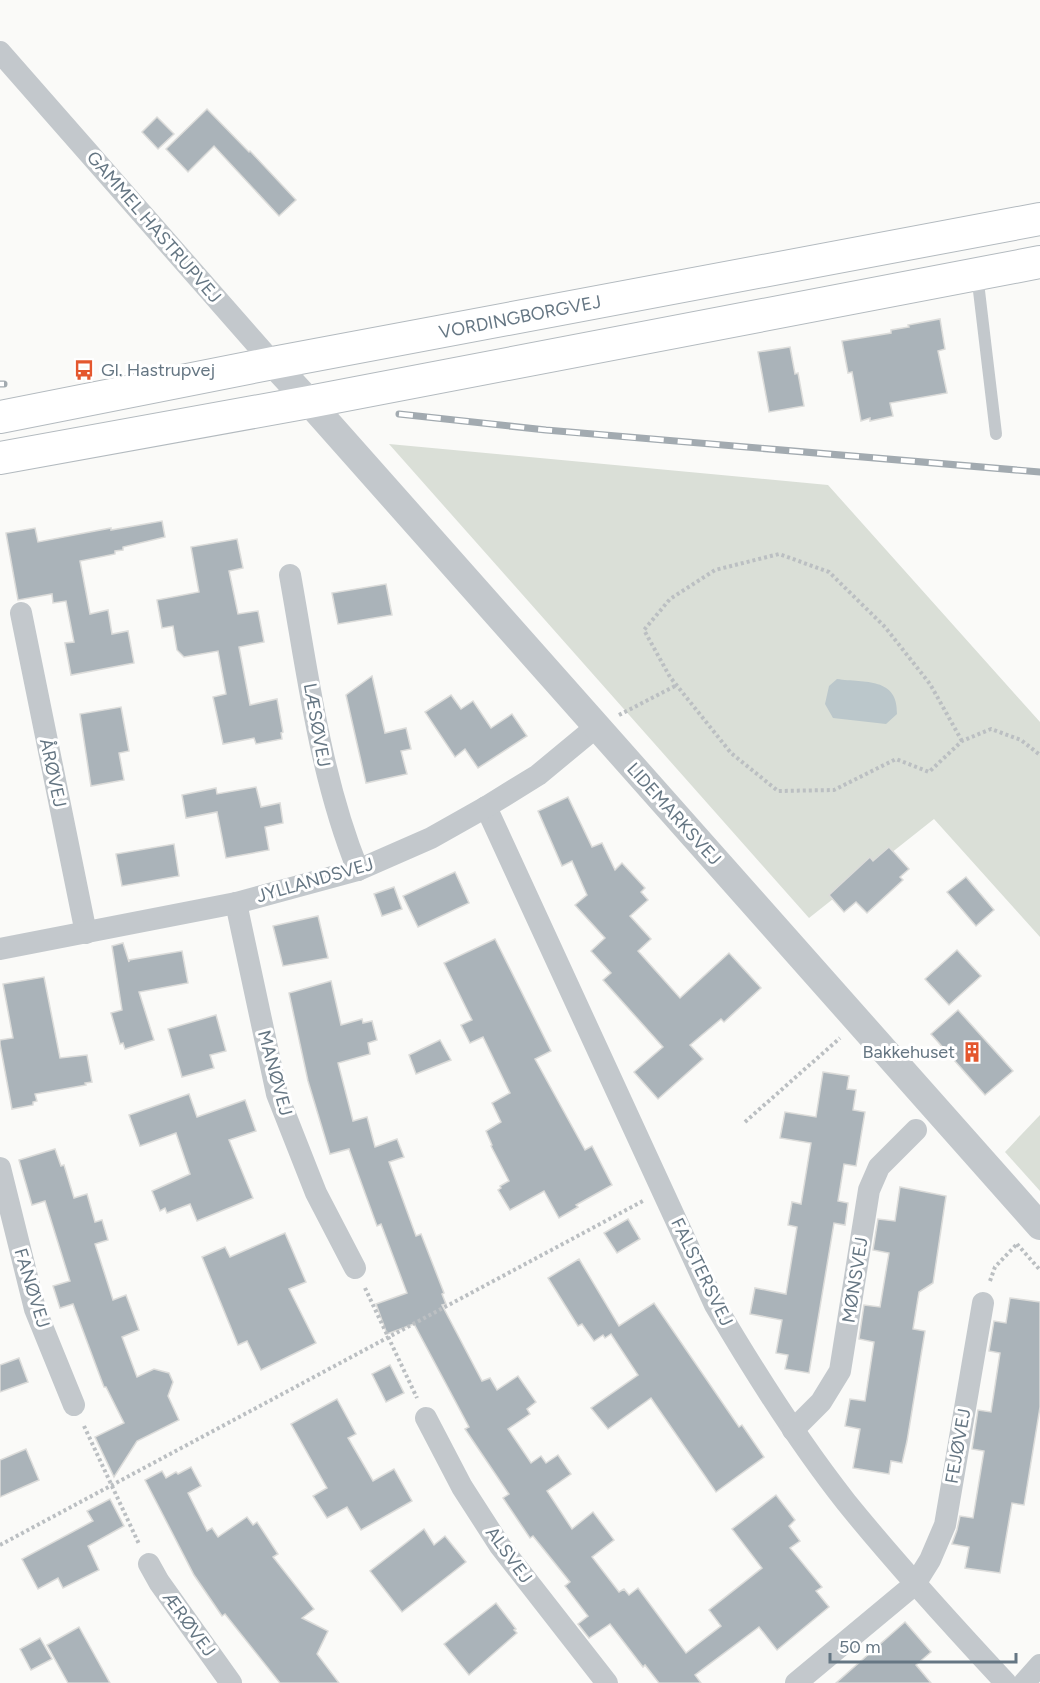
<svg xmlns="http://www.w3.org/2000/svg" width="1040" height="1683" font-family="Figtree,sans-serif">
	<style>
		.green { fill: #dadfd7 }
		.water { fill: #bbc7cb }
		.building { fill: #aab3b9; stroke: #dcdcda; stroke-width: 1.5 }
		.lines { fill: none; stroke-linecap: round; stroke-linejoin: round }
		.secondary-casing { stroke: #b3babf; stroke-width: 34 }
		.path { stroke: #bbbfc2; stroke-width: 4; stroke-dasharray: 3 3; stroke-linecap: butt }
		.service { stroke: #c3c8cc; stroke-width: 12 }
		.minor { stroke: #c3c8cc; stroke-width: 22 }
		.tertiary { stroke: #c3c8cc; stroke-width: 28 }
		.secondary { stroke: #fff; stroke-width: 32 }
		.rail-casing { stroke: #a2aab0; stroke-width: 7 }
		.rail { stroke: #fff; stroke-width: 4.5; stroke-dasharray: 14; stroke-linecap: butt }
		.labels { text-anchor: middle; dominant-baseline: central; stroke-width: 6; stroke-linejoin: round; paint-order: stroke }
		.street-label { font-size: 18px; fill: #657683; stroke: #fff }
		.poi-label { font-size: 18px; fill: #657683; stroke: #fff; text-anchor: start }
	</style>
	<rect width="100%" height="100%" fill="#fafaf8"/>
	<g class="green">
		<polygon points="389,444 828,485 1040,722 1040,937 934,819 809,918"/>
		<polygon points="1040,1115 1040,1191 1005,1152"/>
	</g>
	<path class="water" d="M 837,679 C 865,683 898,677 897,714 L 886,724 L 833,718 L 825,704 L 829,686 Z"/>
	<g class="building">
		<polygon points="207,109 249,152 250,151 296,200 279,216 214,146 188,172 166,149"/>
		<polygon points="157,117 174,134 158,149 142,132"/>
		<polygon points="940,319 945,349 938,351 947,393 890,403 893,416 870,421 870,418 861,421 852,372 848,373 842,341 891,333 891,330 909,327 908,325"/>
		<polygon points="790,347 795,374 798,373 804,406 769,412 758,352"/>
		<polygon points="162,521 165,537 123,547 123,550 115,551 115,554 80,561 90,614 108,610 112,634 128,631 134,663 71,675 65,643 74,642 66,601 53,603 52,594 18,600 6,533 35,528 38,542 111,528 111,530"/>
		<polygon points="237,539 243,568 229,571 238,614 258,611 264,642 239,647 250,705 277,699 283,732 281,733 282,739 256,744 254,738 223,744 213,697 226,694 218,651 184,657 177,650 173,626 162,628 157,600 199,592 191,547"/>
		<polygon points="386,584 392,615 338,624 332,593"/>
		<polygon points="372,676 385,733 406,728 411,749 401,751 407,774 366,783 346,695"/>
		<polygon points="451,695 461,709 473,701 491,728 512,714 527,736 478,768 465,749 455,757 425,712"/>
		<polygon points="121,707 129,751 119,753 124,780 91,786 80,714"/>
		<polygon points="256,787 261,807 280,803 283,823 265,827 269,850 226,858 217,812 186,818 182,795 216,788 217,794"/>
		<polygon points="568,797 592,847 602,843 615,870 622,863 645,888 641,892 648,900 630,916 651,939 638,951 680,998 729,953 761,988 724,1022 721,1019 690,1045 703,1059 658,1099 634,1072 663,1047 603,980 611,973 591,951 605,938 575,905 587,895 572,861 562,866 538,811"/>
		<polygon points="174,844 179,876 122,886 116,854"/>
		<polygon points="889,847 909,869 900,877 903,880 867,913 856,902 844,912 829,895 870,857 873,861"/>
		<polygon points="455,872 469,903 418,927 403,896"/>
		<polygon points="966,877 994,910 976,926 947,892"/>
		<polygon points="394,887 402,909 382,916 374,894"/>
		<polygon points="318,916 328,958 283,966 273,926"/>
		<polygon points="495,939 551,1051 535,1059 585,1150 592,1146 612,1185 576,1205 578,1207 559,1218 544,1191 510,1210 498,1190 501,1188 500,1186 509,1181 491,1146 492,1145 486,1131 501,1122 492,1103 510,1093 483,1037 470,1043 461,1025 472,1020 444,963"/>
		<polygon points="123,943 129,962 129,960 182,951 188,983 139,992 154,1040 125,1049 123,1043 120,1044 111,1013 122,1010 112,946"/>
		<polygon points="957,950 981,976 949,1005 925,979"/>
		<polygon points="44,977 60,1058 87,1055 92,1082 85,1083 86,1085 35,1094 37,1101 33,1102 33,1105 12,1109 0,1044 0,1040 13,1038 3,984"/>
		<polygon points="331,981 341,1025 362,1019 363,1023 372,1021 377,1040 368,1043 370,1054 338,1063 353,1121 367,1117 375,1147 397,1139 404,1157 389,1162 416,1236 421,1234 444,1293 442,1294 446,1304 442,1305 482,1381 490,1378 497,1390 518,1376 536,1402 527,1409 530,1414 508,1429 531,1463 541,1456 546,1463 558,1455 571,1474 547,1491 572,1529 593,1512 614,1540 592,1557 619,1592 624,1589 629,1595 638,1588 686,1653 721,1626 709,1610 762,1568 732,1529 776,1495 795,1520 789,1526 800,1541 790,1548 822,1587 816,1591 829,1607 777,1650 759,1627 695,1675 701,1683 659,1683 645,1665 643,1667 610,1624 589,1638 578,1624 588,1616 565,1586 570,1582 533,1536 530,1538 503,1498 509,1494 465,1429 469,1427 414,1324 387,1334 376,1304 407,1293 381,1224 377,1226 349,1149 330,1154 308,1081 289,993"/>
		<polygon points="958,1010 1013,1071 985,1095 931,1034"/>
		<polygon points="216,1015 226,1051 210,1055 214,1068 182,1077 168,1029"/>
		<polygon points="440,1040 451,1060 416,1074 409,1055"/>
		<polygon points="823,1072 849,1076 847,1089 856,1090 853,1110 865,1112 856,1166 844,1164 838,1201 848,1203 845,1225 834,1223 809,1373 785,1369 788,1355 776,1353 782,1320 750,1314 755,1288 786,1294 797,1227 788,1225 792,1202 801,1204 811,1143 780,1138 785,1112 816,1117"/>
		<polygon points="189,1094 197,1117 245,1100 256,1131 229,1140 253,1198 197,1221 190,1204 167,1213 165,1208 160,1211 152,1191 190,1174 176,1133 140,1146 129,1115"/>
		<polygon points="55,1149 61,1166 64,1165 74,1198 87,1194 95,1222 102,1220 108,1240 95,1244 113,1300 126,1295 139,1330 122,1337 137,1377 154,1369 169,1373 173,1382 168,1396 179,1420 137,1441 114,1477 95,1437 124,1423 106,1387 104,1387 73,1304 60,1308 53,1286 70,1281 45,1201 32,1205 19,1160"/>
		<polygon points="900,1187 946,1196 933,1283 919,1292 913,1329 925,1331 907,1441 902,1463 891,1461 889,1474 853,1468 860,1429 845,1426 850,1399 865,1401 874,1342 859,1339 864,1305 880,1307 889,1253 873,1250 878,1219 895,1221"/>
		<polygon points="628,1219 640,1239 617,1253 604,1233"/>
		<polygon points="285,1233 306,1282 289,1289 316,1343 261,1370 247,1341 238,1345 202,1257 225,1247 230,1257"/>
		<polygon points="579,1259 619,1326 654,1303 739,1427 742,1425 764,1457 716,1492 651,1398 608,1429 591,1408 638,1375 611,1334 605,1338 603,1335 594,1341 582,1324 578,1326 548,1278"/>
		<polygon points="1010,1298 1040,1302 1040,1407 1024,1505 1012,1503 1000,1573 965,1568 969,1547 952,1544 957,1530 960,1516 973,1518 984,1451 972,1449 978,1410 991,1412 1000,1353 989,1351 994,1321 1006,1323"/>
		<polygon points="19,1358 28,1382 0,1392 0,1365"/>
		<polygon points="390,1365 404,1393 386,1402 372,1374"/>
		<polygon points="337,1399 356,1434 348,1438 373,1481 394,1469 412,1501 361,1530 347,1507 327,1518 313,1496 327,1488 291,1424"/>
		<polygon points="26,1449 39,1480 0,1497 0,1460"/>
		<polygon points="191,1467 201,1486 188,1493 207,1531 212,1528 218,1537 247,1517 253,1525 257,1522 278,1554 273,1557 314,1609 302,1618 328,1631 317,1654 339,1683 280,1683 225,1614 222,1616 194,1575 145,1480 162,1471 166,1478 176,1472 178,1474"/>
		<polygon points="110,1499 124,1526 88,1546 99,1570 63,1588 58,1578 38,1589 22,1559 93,1521 87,1511"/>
		<polygon points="424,1529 434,1545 445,1536 466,1562 402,1612 370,1571"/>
		<polygon points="496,1603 516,1629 514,1630 517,1633 469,1675 444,1644"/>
		<polygon points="905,1622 931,1652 916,1665 931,1683 836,1683"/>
		<polygon points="79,1627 110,1683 68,1683 47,1645"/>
		<polygon points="40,1638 52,1659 31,1670 20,1649"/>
	</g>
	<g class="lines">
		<g class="secondary-casing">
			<g id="secondary">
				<polyline points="0,417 273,363 1040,219"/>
				<polyline points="0,458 309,402 1040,262"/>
			</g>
		</g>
		<g class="path">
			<polyline points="619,715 677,685"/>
			<polyline points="962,741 930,684 885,627 829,572 779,554 715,570 670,599 644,630 670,677 731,753 778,791 834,790 896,759 929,772 962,741 991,729 1021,740 1040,755"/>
			<polyline points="745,1122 840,1038"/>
			<polyline points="1017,1244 1040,1270"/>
			<polyline points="990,1281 995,1267 1017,1244"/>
			<polyline points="365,1288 417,1398"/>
			<polyline points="84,1426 139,1544"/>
			<polyline points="0,1545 643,1201"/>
		</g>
		<polyline class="service" points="977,274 996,434"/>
		<g class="minor">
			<polyline points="0,52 273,363"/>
			<path d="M 290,575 C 308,675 320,776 358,870"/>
			<polyline points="21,613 86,933"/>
			<path d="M 486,807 L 715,1305 C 755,1373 797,1440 846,1502 C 897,1565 951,1624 1006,1683"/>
			<polyline points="236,903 277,1094 316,1193 355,1268"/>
			<polyline points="0,949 236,903 358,870 431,838 486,807 538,775 596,727"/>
			<polyline points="0,1168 35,1309 74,1405"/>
			<polyline points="426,1418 462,1487 500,1546 607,1683"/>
			<polyline points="793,1430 821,1402 840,1371 869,1190 879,1167 916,1130"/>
			<polyline points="149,1564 159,1582 231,1683"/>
			<polyline points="796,1683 915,1584 930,1560 945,1525 983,1303"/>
			<polyline points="1024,1683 1040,1665"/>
		</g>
		<polyline class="tertiary" points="273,363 309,402 1040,1226"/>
		<use href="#secondary" class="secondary"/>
		<g class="rail-casing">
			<g id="rail">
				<polyline points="0,384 4,384"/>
				<polyline points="399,414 546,430 1040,472"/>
			</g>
		</g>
		<use href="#rail" class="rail"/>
	</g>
	<defs>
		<g id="bus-bare" transform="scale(1.62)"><path d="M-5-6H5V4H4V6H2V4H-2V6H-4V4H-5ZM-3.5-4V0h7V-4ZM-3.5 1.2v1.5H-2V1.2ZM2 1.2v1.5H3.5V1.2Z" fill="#e4572e" stroke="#fff" stroke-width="2.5" paint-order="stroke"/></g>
		<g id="building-bare" transform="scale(1.62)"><path d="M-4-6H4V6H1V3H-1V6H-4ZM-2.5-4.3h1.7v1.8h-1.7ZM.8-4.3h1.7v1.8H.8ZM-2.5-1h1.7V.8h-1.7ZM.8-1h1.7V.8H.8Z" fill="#e4572e" stroke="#fff" stroke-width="2.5" paint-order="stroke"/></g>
	</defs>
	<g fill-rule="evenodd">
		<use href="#bus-bare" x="84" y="370"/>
		<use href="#building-bare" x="972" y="1052"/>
	</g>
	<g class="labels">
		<g class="street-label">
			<text transform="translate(154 227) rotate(49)">GAMMEL HASTRUPVEJ</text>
			<text transform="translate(520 317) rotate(-11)">VORDINGBORGVEJ</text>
			<text transform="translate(317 725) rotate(80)">LÆSØVEJ</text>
			<text transform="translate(53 773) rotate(78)">ÅRØVEJ</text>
			<text transform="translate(674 814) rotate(48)">LIDEMARKSVEJ</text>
			<text transform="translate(315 880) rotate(-16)">JYLLANDSVEJ</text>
			<text transform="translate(275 1073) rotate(75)">MANØVEJ</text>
			<text transform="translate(702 1272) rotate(64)">FALSTERSVEJ</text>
			<text transform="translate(855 1280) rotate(-81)">MØNSVEJ</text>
			<text transform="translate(32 1288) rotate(73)">FANØVEJ</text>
			<text transform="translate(958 1446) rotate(-80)">FEJØVEJ</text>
			<text transform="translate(509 1555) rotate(54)">ALSVEJ</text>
			<text transform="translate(189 1624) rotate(54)">ÆRØVEJ</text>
		</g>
		<g class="poi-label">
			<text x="101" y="370">Gl. Hastrupvej</text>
			<text x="955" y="1052" text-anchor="end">Bakkehuset</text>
		</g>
	</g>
	<path d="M830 1653v9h186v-9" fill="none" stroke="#657683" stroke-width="3"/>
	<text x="839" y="1653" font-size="18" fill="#657683" stroke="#ffffff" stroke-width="4.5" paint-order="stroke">50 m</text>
</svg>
